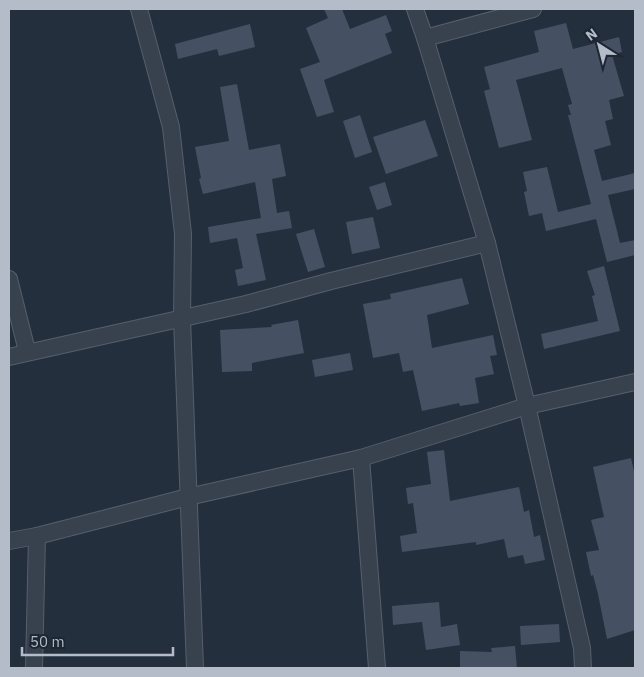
<svg xmlns="http://www.w3.org/2000/svg" width="644" height="677" font-family="'IBM Plex Sans',sans-serif">
	<style>
		.building { fill: #455162 }
		.lines { fill: none; stroke-linecap: round; stroke-linejoin: round }
		.minor-casing { stroke: #565f6c; stroke-width: 18 }
		.minor { stroke: #38414e; stroke-width: 16 }
	</style>
	<rect width="100%" height="100%" fill="#242f3e"/>
	<g class="building">
		<polygon points="324,9 342,9 350,29 386,15 392,31 385,34 392,53 324,80 334,112 317,117 300,69 320,62 306,28 328,18"/>
		<polygon points="566,23 573,49 619,37 622,52 612,55 624,96 609,100 613,119 605,121 611,145 594,150 602,181 635,173 635,189 608,195 620,243 635,240 635,255 607,262 596,219 546,231 542,213 529,216 524,192 527,191 523,172 547,167 558,212 591,204 568,115 571,115 568,105 572,104 562,68 516,80 532,140 499,148 484,91 490,89 484,67 539,52 534,31"/>
		<polygon points="250,24 255,47 219,56 217,49 178,59 175,44"/>
		<polygon points="237,84 249,150 280,144 286,176 272,179 277,213 289,211 292,228 256,234 266,280 238,286 235,270 243,268 237,238 210,243 208,227 261,218 255,182 203,194 199,179 201,178 195,147 229,141 220,87"/>
		<polygon points="360,115 372,152 355,158 343,121"/>
		<polygon points="425,120 438,156 386,174 373,137"/>
		<polygon points="385,182 392,205 377,210 369,187"/>
		<polygon points="373,217 380,248 352,254 346,222"/>
		<polygon points="314,229 325,267 308,272 296,234"/>
		<polygon points="604,266 620,331 544,349 541,334 598,321 592,296 595,295 587,271"/>
		<polygon points="462,278 469,304 427,315 432,348 493,335 497,355 490,356 494,374 475,378 479,403 460,406 459,403 422,411 413,370 403,372 399,353 373,358 363,304 391,299 390,294"/>
		<polygon points="298,320 304,353 252,363 252,371 222,372 220,330 272,327 271,325"/>
		<polygon points="350,353 353,370 315,377 312,360"/>
		<polygon points="444,450 450,501 519,487 524,512 529,510 534,537 540,535 545,560 525,564 523,555 508,558 504,539 476,545 476,542 402,552 400,536 417,533 413,503 408,504 406,488 431,484 427,452"/>
		<polygon points="631,458 635,476 635,630 607,639 598,594 593,575 591,576 586,552 599,550 591,520 604,517 593,467"/>
		<polygon points="439,602 441,627 457,624 460,645 426,650 422,622 393,625 392,606"/>
		<polygon points="559,624 560,642 521,645 520,626"/>
		<polygon points="515,646 517,668 460,668 460,651 492,652 491,648"/>
	</g>
	<g class="lines">
		<g class="minor-casing">
			<g id="minor">
				<polyline points="139,9 171,127 183,234 182,319 195,668"/>
				<polyline points="415,9 425,38 487,243 527,406 582,648 583,668"/>
				<polyline points="425,38 533,9"/>
				<polyline points="9,279 27,351"/>
				<polyline points="9,357 246,304 331,281 487,243"/>
				<polyline points="361,458 377,668"/>
				<polyline points="9,541 37,536 188,497 361,458 527,406 635,382"/>
				<polyline points="34,668 37,536"/>
			</g>
		</g>
		<use href="#minor" class="minor"/>
	</g>
	<rect width="644" height="677" fill="none" stroke="#b4bcc9" stroke-width="20"/>
	<g transform="translate(599 45) rotate(324)" stroke="#1d2633" stroke-width="4" paint-order="stroke">
	<path d="M0-4L9 19L0 12L-9 19Z" fill="#b4bcc9"/>
	<text y="-8" font-size="14" font-weight="bold" text-anchor="middle" fill="#b4bcc9">N</text>
	</g>
	<path d="M22 647v8h151v-8" fill="none" stroke="#b4bcc9" stroke-width="2.5"/>
	<text x="30" y="647" font-size="15" fill="#b4bcc9" stroke="#1d2633" stroke-width="4" paint-order="stroke">50 m</text>
</svg>
